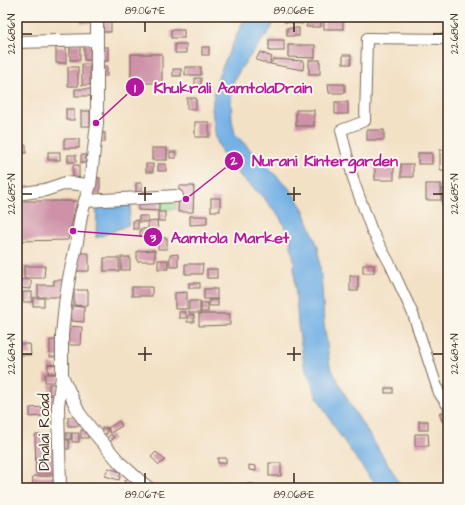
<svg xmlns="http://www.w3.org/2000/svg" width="465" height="505" font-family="'Architects Daughter',sans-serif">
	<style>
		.green { fill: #94da93; stroke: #688258 }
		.water { fill: #73b0e5; stroke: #576d82 }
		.building { fill: #ce91a7 }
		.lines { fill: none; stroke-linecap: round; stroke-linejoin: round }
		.minor-casing { stroke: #7b6a59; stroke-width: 12 }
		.tertiary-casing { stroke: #7b6a59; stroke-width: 14 }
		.minor { stroke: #fff; stroke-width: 10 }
		.tertiary { stroke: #fff; stroke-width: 12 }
		.ticks { fill: none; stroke: #3b2a1e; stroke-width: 1.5 }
		.labels { text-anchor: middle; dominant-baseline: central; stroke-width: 4; stroke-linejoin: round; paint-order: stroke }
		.street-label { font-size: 15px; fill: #3b2a1e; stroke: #fbf7ec }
		.leader { fill: none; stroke: #b5179e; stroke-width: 1.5 }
		.callout-dot { fill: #b5179e; stroke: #fbf7ec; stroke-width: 1.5 }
		.mark-label { font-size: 12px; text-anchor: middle; font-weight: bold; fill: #fff }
		.callout-label { font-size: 16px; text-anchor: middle; font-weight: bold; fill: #b5179e; stroke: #fbf7ec; stroke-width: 4; stroke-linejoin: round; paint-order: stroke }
		.neatline { fill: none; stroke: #3b2a1e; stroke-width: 1.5 }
		.ticks-label { font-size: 10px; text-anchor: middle; fill: #3b2a1e }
	</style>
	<rect width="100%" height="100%" fill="#fbf7ec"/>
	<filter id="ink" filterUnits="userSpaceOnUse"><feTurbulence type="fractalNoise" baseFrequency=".025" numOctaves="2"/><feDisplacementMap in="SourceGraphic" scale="8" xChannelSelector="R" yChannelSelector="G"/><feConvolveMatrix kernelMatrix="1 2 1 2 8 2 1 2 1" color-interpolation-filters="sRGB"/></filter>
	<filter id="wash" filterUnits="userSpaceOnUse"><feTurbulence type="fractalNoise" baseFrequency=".012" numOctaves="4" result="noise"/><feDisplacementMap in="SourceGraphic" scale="16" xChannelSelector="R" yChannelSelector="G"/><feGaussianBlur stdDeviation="0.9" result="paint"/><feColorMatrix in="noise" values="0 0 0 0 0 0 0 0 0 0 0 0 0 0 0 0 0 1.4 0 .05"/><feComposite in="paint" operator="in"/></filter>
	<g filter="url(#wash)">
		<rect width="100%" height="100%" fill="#f3e1c6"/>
		<polygon class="green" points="162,200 176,200 176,209 161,210"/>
		<g class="water">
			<polygon points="245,17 276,17 271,29 241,68 233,82 231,102 232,120 235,134 262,162 291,190 303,209 318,247 322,287 324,324 330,366 351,406 393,472 402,488 377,488 339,434 317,397 304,364 298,325 295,284 294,260 289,235 279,216 262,196 241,177 222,153 216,139 212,109 214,92 219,74"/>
			<polygon points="131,205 128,225 96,238 97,207"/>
		</g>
		<g id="blocks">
			<g class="building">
				<rect x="81" y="17" width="9" height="6"/>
				<rect x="100" y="17" width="11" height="15"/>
				<polygon points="285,17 303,17 303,24 284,22"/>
				<rect x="324" y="17" width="19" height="12"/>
				<polygon points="308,19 321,20 321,27 306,27"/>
				<rect x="287" y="28" width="12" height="8"/>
				<rect x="171" y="30" width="13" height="8"/>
				<rect x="269" y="40" width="15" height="11"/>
				<rect x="70" y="44" width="10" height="16"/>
				<rect x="175" y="44" width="11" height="9"/>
				<rect x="84" y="45" width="8" height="15"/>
				<polygon points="288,45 315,45 315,58 288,57"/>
				<rect x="56" y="47" width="10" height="16"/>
				<rect x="101" y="47" width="7" height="14"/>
				<rect x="202" y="47" width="7" height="8"/>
				<polygon points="260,52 272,57 269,64 256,60"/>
				<rect x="131" y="54" width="31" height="29"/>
				<rect x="343" y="55" width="8" height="9"/>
				<polygon points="274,59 304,61 303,70 270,64"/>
				<rect x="309" y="60" width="11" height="14"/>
				<rect x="82" y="64" width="8" height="21"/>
				<rect x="100" y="66" width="7" height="10"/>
				<rect x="68" y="67" width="10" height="19"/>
				<rect x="185" y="67" width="16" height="8"/>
				<rect x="173" y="69" width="8" height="7"/>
				<rect x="195" y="78" width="6" height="8"/>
				<polygon points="328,84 345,84 345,93 329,93"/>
				<rect x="75" y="89" width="16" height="7"/>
				<rect x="187" y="98" width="9" height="11"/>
				<rect x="335" y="102" width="13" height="12"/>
				<rect x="66" y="109" width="8" height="11"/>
				<rect x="296" y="110" width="18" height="16"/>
				<rect x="81" y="111" width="9" height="15"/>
				<rect x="195" y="122" width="14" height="15"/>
				<rect x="367" y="130" width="17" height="10"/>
				<rect x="99" y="133" width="6" height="9"/>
				<rect x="64" y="139" width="15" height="9"/>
				<rect x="17" y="145" width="9" height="8"/>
				<rect x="152" y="148" width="15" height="12"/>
				<rect x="440" y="150" width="8" height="20"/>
				<rect x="48" y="152" width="12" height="8"/>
				<rect x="170" y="152" width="6" height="6"/>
				<rect x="418" y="153" width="14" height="11"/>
				<rect x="68" y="155" width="8" height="7"/>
				<rect x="81" y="155" width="5" height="8"/>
				<polygon points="17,162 21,162 22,178 17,178"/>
				<rect x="146" y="164" width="7" height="8"/>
				<rect x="158" y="164" width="8" height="7"/>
				<rect x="401" y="164" width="12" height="13"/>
				<rect x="73" y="165" width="6" height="13"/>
				<rect x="375" y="165" width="19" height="15"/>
				<rect x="94" y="178" width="6" height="17"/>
				<rect x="136" y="183" width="6" height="13"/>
				<rect x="426" y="184" width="15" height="16"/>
				<polygon points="179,186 194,186 193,212 178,212"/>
				<rect x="442" y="189" width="6" height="16"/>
				<rect x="211" y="198" width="9" height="13"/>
				<polygon points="17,201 77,201 68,240 17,241"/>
				<polygon points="159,201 159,211 138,210 138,202"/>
				<rect x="158" y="212" width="7" height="9"/>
				<polygon points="139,216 148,216 148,222 138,222 138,229 133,229 133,221 139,220"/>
				<polygon points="190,216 207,216 207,224 190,225"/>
				<polygon points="157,221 158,229 156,229 156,235 149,235 149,229 148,229 148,222"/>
				<rect x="140" y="229" width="7" height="7"/>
				<rect x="158" y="238" width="9" height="11"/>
				<polygon points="155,250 155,261 137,261 137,251"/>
				<polygon points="78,253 89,253 89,271 77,271"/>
				<polygon points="178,254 178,267 170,267 170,255"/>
				<rect x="121" y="257" width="9" height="13"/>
				<rect x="104" y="258" width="15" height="13"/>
				<rect x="158" y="260" width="10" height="9"/>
				<polygon points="185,264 203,264 202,274 185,274"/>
				<rect x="363" y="265" width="11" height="8"/>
				<polygon points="24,266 45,266 44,278 24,278"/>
				<rect x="207" y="269" width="10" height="9"/>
				<rect x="350" y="276" width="8" height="15"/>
				<polygon points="17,279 31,280 31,289 17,288"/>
				<polygon points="54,280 64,280 64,297 38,297 38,285 54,285"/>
				<rect x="189" y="283" width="11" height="5"/>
				<rect x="132" y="287" width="20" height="9"/>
				<rect x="204" y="289" width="13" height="10"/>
				<polygon points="74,290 88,290 88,306 74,305"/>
				<rect x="23" y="292" width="9" height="10"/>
				<polygon points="187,292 187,309 175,309 175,293"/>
				<rect x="33" y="298" width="11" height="8"/>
				<rect x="209" y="300" width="9" height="6"/>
				<rect x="189" y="301" width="11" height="12"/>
				<rect x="201" y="303" width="7" height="9"/>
				<polygon points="72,306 84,307 84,322 71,321"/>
				<rect x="179" y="312" width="7" height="6"/>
				<polygon points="199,314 230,314 230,325 199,326"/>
				<polygon points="188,315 194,315 194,322 187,322"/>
				<polygon points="67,326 82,327 81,345 67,345"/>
				<rect x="50" y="340" width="10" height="17"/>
				<polygon points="17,344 30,344 31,355 17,355"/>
				<polygon points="48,364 56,365 56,373 48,373"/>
				<rect x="45" y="374" width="14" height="8"/>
				<rect x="49" y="384" width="8" height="10"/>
				<rect x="442" y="386" width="6" height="9"/>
				<rect x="385" y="388" width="8" height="5"/>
				<polygon points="56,395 56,404 45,405 45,396"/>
				<polygon points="42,407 42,416 30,417 30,408"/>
				<polygon points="446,411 448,419 442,421 439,413"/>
				<rect x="68" y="417" width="11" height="9"/>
				<polygon points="119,421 122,426 110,433 108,428"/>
				<rect x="419" y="421" width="9" height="9"/>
				<rect x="102" y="428" width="5" height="6"/>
				<rect x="81" y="430" width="7" height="8"/>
				<rect x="66" y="433" width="5" height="6"/>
				<rect x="72" y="433" width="7" height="9"/>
				<polygon points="56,434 56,473 36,473 35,435"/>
				<polygon points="111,434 114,438 107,444 104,441"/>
				<polygon points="415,434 428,434 429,446 415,446"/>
				<rect x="63" y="440" width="6" height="9"/>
				<polygon points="156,452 165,460 159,465 151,457"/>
				<rect x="218" y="458" width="8" height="5"/>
				<rect x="269" y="463" width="12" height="13"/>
				<polygon points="249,465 256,466 256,471 249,470"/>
				<polygon points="108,468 121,472 119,480 105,476"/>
				<polygon points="33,476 58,476 58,488 32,488"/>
				<polygon points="125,480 136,481 135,488 124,487"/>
				<rect x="243" y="484" width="10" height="4"/>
			</g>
		</g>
	</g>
	<g filter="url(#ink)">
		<use href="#blocks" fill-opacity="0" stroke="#7b6a59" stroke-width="1"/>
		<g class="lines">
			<g class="minor-casing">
				<polyline id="minor" points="448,39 367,38 365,121 341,130 354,182 372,231 390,264 413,314 439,393 448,406"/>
			</g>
			<g class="tertiary-casing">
				<g id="tertiary">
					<polyline points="17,42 97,40"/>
					<polyline points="17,194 45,190 66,183 90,185"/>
					<polyline points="85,201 177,196"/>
					<polyline points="62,376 79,413 92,430 120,463 141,482 149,488"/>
					<polyline points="60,488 58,406 62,376 62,335 65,304 69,278 77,242 81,215 90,185 97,123 97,17"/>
				</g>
			</g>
			<use href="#minor" class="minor"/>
			<use href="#tertiary" class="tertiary"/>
		</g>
	</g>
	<path class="ticks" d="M 145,22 L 145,32M 294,22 L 294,32M 22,34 L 32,34M 433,34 L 443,34M 145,187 L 145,201M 294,187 L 294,201M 22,194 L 32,194M 138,194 L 152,194M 287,194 L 301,194M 433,194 L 443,194M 145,347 L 145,361M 294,347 L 294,361M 22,354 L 32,354M 138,354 L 152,354M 287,354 L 301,354M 433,354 L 443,354M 145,473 L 145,483M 294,473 L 294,483"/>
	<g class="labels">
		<g class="street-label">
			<text transform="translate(44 432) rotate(-90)">Dhalai Road</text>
		</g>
	</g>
	<path class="leader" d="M96 123L135 87M186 199L234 161M73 231L153 237"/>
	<g class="callout-dot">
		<circle cx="96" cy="123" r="4"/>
		<circle cx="186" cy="199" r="4"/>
		<circle cx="73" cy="231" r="4"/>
		<circle cx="135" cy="87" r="10"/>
		<circle cx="234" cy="161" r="10"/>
		<circle cx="153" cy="237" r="10"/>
	</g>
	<g class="mark-label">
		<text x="135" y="92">1</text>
		<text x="234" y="165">2</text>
		<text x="153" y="242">3</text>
	</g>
	<g class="callout-label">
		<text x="233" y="93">Khukrali AamtolaDrain</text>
		<text x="325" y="166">Nurani Kintergarden</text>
		<text x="230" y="243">Aamtola Market</text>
	</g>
	<rect width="465" height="505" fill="none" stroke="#fbf7ec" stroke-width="44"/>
	<rect x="22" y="22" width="421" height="461" class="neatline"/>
	<g class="ticks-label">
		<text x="145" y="14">89.067°E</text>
		<text x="294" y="14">89.068°E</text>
		<text transform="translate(11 34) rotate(-90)" y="4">22.686°N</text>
		<text transform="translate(454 34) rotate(-90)" y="4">22.686°N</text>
		<text transform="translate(11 194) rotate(-90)" y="4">22.685°N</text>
		<text transform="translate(454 194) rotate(-90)" y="4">22.685°N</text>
		<text transform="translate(11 354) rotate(-90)" y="4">22.684°N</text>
		<text transform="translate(454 354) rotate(-90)" y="4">22.684°N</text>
		<text x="145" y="498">89.067°E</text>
		<text x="294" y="498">89.068°E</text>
	</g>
</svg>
